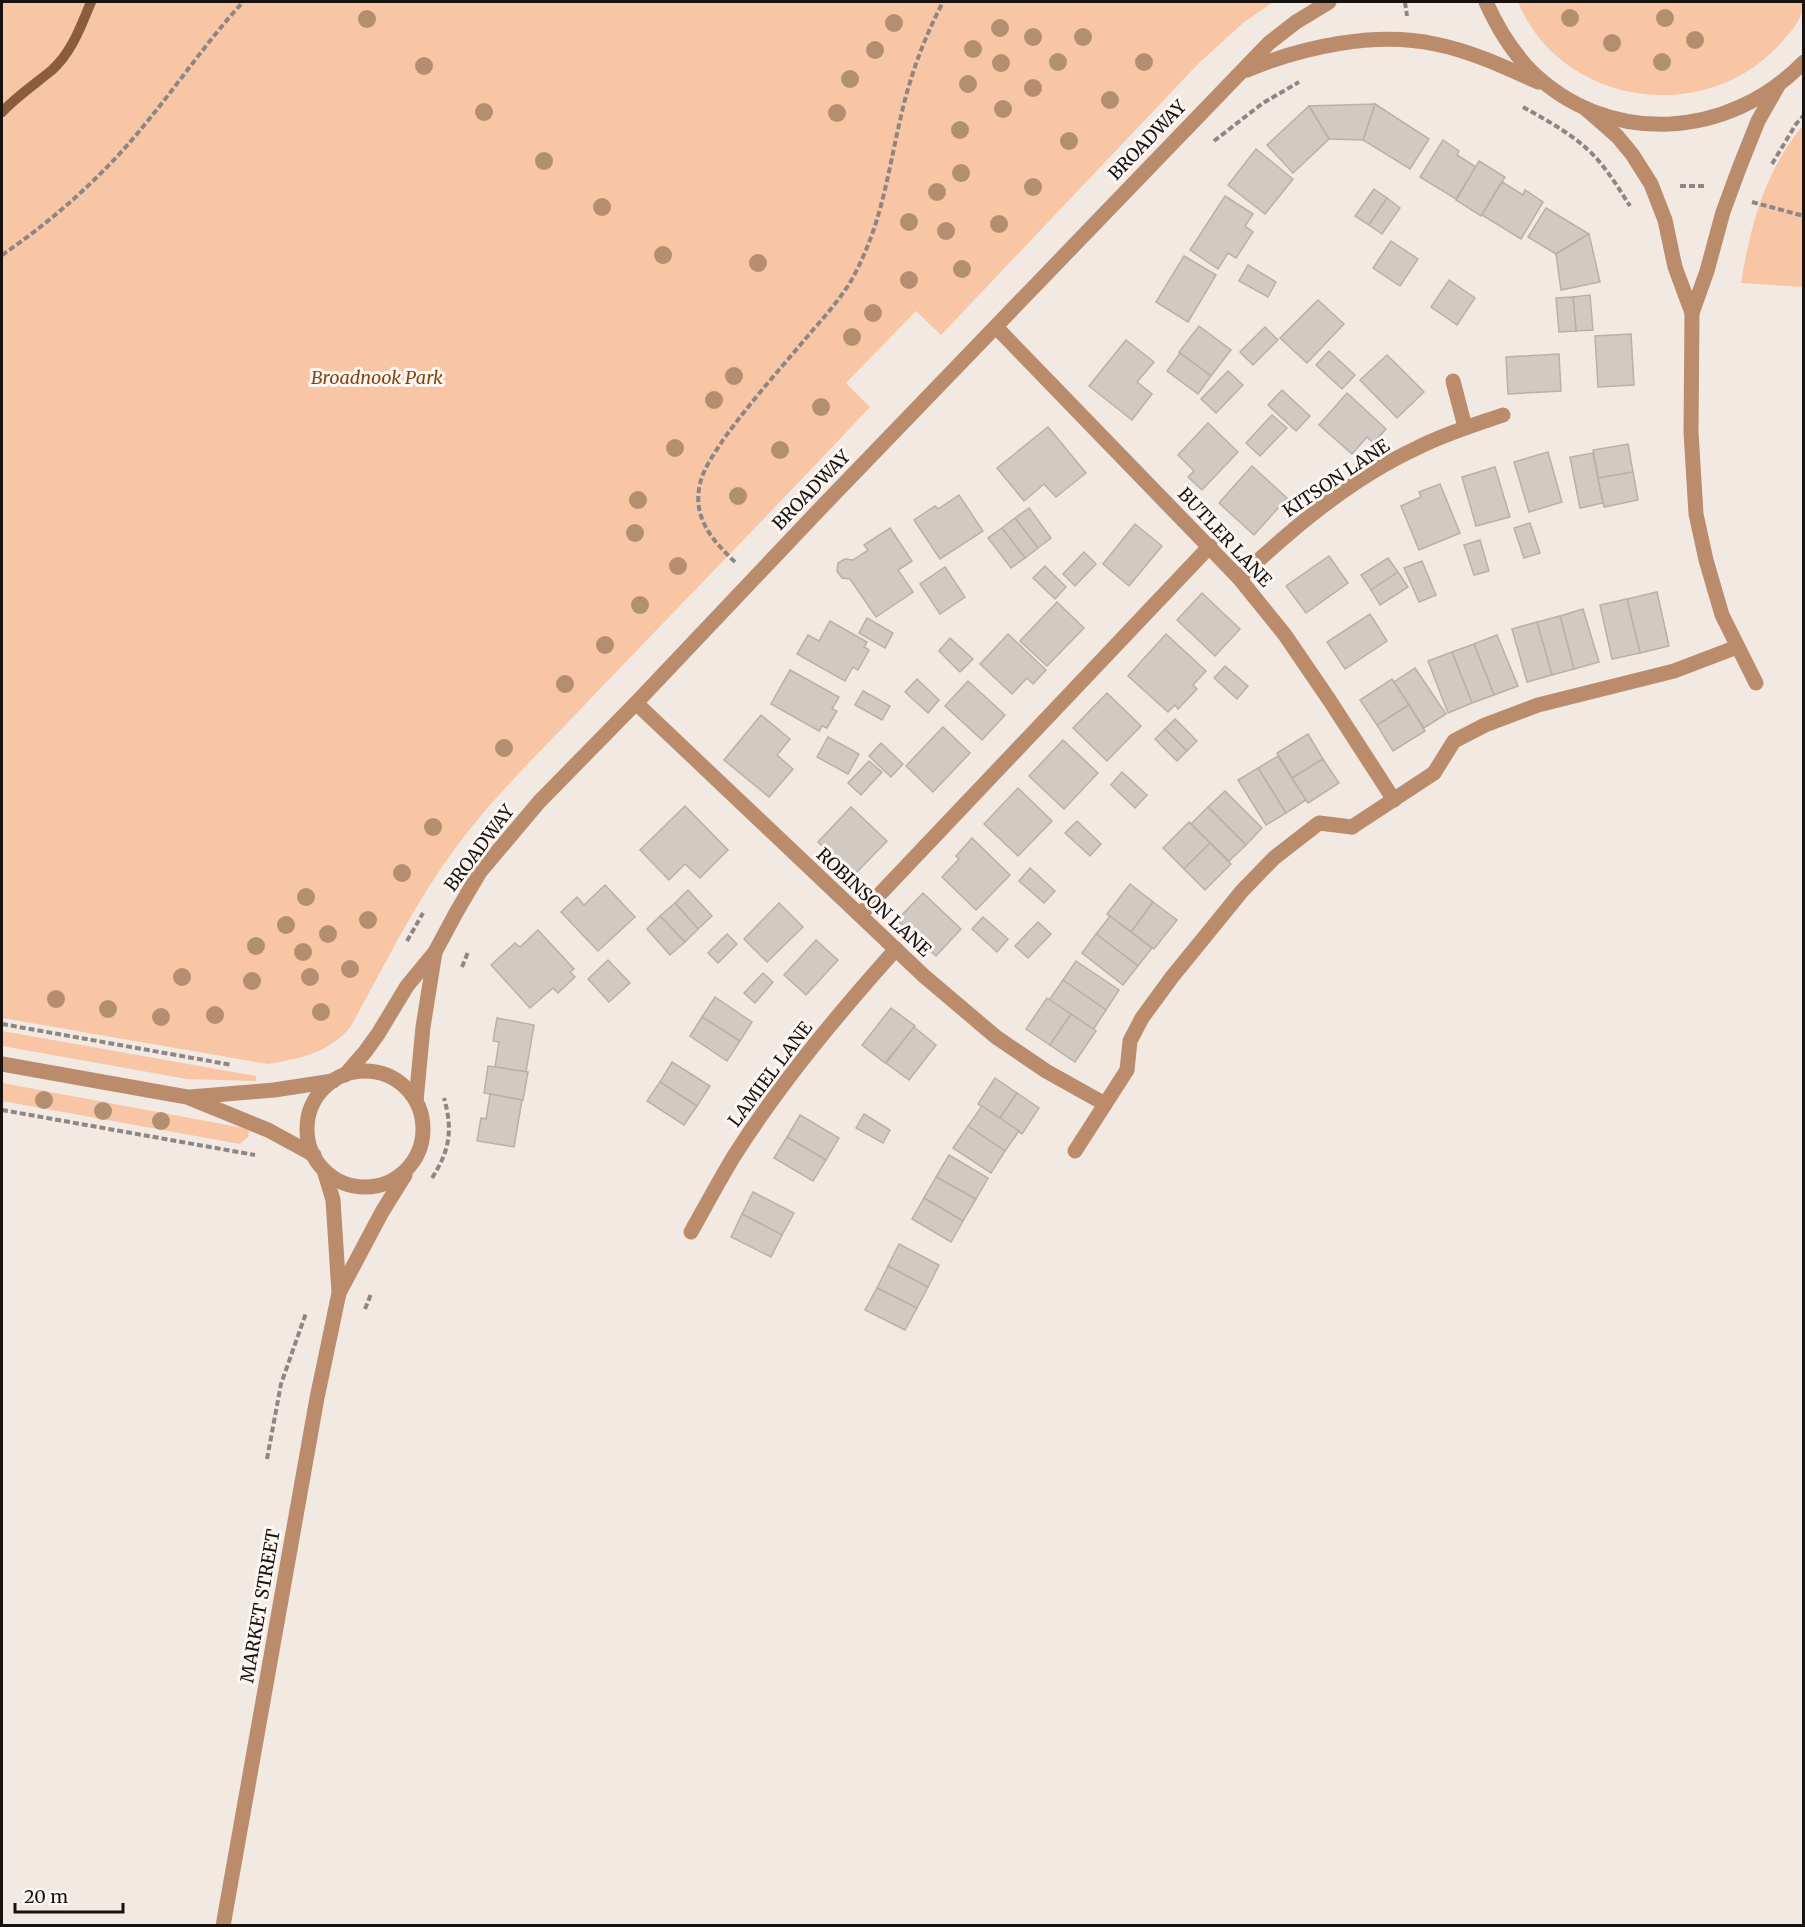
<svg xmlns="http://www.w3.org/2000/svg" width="1805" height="1927" font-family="Merriweather,serif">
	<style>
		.green { fill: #f8c6a5 }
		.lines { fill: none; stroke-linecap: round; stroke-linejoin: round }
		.stream { stroke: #8b5c3d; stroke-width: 10 }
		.building { fill: #d2c9c3; stroke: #b8b0aa; stroke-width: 1.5 }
		.path { stroke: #8d8682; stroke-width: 4; stroke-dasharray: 6 3; stroke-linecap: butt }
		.service { stroke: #ba8c6c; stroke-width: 15 }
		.minor { stroke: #ba8c6c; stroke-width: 15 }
		.tertiary { stroke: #ba8c6c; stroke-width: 15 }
		.tree { fill: #b48f6f }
		.labels { text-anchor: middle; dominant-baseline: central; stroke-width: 6; stroke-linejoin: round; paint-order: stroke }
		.street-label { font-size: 18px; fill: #161210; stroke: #fef6f2 }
		.park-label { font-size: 18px; font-style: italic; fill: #824510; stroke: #fef6f2 }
	</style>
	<rect width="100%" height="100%" fill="#f2e9e3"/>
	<g class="green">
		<path d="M 2,2 L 1273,2 L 1243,23 L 1199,63 L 941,335 L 916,311 L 846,383 L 870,407 C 779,504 686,599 594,695 C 548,744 497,792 457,846 C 415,902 385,965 351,1026 C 331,1052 300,1059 268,1064 L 2,1018 Z"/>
		<path d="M 1518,2 L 1803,2 C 1804,18 1791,32 1780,44 C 1705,127 1561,106 1518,2 Z"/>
		<path d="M 1803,125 L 1803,287 L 1741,283 C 1751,223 1764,173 1803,125 Z"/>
		<polygon points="2,1031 256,1076 256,1081 187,1079 2,1046"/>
		<polygon points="2,1083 249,1129 248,1137 240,1144 2,1101"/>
	</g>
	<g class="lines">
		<path class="stream" d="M 2,112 C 17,96 35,84 52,70 C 72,52 81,26 91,2"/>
	</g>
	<g class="building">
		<polygon points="1375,104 1429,139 1410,169 1363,140"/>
		<polygon points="1375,104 1363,140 1329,139 1309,106"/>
		<polygon points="1309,106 1329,139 1293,173 1267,145"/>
		<polygon points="1443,140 1459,151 1457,155 1476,167 1456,199 1420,177"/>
		<polygon points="1256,149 1293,179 1265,214 1228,185"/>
		<polygon points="1479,161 1505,177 1481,216 1456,200"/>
		<polygon points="1502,182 1523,195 1525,190 1543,202 1521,239 1482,215"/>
		<polygon points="1374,189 1387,198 1369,225 1355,216"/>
		<polygon points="1225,196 1253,214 1245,226 1253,232 1236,258 1228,253 1218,269 1190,250"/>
		<polygon points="1387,198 1400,208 1382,234 1369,225"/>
		<polygon points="1546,208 1589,234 1556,254 1528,237"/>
		<polygon points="1589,234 1600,282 1561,290 1556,254"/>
		<polygon points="1391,241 1418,259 1400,286 1373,268"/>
		<polygon points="1184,256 1216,275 1188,322 1156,302"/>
		<polygon points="1248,265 1276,282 1268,297 1239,281"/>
		<polygon points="1449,280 1475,298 1457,325 1431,307"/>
		<polygon points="1590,295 1593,330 1576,331 1573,297"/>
		<polygon points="1573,297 1576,331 1559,332 1556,298"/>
		<polygon points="1318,300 1344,324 1307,363 1280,338"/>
		<polygon points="1199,326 1231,350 1211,376 1179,352"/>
		<polygon points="1265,327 1278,340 1253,365 1240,352"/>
		<polygon points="1631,334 1634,385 1598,387 1595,336"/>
		<polygon points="1126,340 1154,362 1137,382 1152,394 1132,420 1089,386"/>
		<polygon points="1329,351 1355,375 1342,389 1316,365"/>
		<polygon points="1180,353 1211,376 1198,394 1167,371"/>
		<polygon points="1559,354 1561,391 1508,394 1506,357"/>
		<polygon points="1387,355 1424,392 1397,418 1360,380"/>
		<polygon points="1228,371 1243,385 1216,413 1201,399"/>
		<polygon points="1282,390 1310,416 1296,431 1268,405"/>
		<polygon points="1347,393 1386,429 1373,443 1367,437 1352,454 1319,425"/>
		<polygon points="1272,415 1287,428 1260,456 1246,443"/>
		<polygon points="1208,423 1238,452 1202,490 1188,477 1194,471 1178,455"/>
		<polygon points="1048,427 1086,473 1056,497 1044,484 1024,501 997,468"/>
		<polygon points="1628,444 1633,472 1598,478 1593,450"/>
		<polygon points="1548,452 1562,502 1529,512 1514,462"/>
		<polygon points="1593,453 1603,503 1580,508 1570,457"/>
		<polygon points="1252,466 1287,498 1254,535 1219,503"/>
		<polygon points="1495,467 1510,517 1476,526 1462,477"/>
		<polygon points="1633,472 1638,500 1604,507 1598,478"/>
		<polygon points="1440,484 1460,533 1419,550 1401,506 1421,497 1419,492"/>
		<polygon points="959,495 983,531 940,559 914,520 935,506 938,509"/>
		<polygon points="1029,508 1051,538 1038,548 1015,518"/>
		<polygon points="1015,518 1038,548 1025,558 1002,528"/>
		<polygon points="1530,523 1540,553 1524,558 1514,528"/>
		<polygon points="1135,524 1162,546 1129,586 1103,564"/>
		<polygon points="890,528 912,561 898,570 913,592 876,617 850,579 842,578 837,571 838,563 845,559 853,560 868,550 864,545"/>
		<polygon points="1002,528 1025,558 1011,568 988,538"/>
		<polygon points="1480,540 1489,571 1474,575 1464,545"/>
		<polygon points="1084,552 1096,564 1075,586 1063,574"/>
		<polygon points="1329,556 1348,583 1306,613 1286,586"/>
		<polygon points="1388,558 1398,572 1371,590 1361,575"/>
		<polygon points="1422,561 1436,595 1419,602 1404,568"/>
		<polygon points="1045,566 1066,587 1055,599 1033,578"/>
		<polygon points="945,567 965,597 940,614 920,584"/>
		<polygon points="1398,572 1408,587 1380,605 1371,590"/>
		<polygon points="1657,592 1669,646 1640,653 1627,599"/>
		<polygon points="1202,593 1240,629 1215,656 1177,620"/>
		<polygon points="1627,599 1640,653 1612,659 1600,605"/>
		<polygon points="1057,602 1084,628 1047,666 1020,641"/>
		<polygon points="1583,609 1599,662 1574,669 1560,616"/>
		<polygon points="1370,614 1387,641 1345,669 1327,642"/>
		<polygon points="1560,616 1574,669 1552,675 1537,622"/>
		<polygon points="867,618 893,633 885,648 859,633"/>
		<polygon points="830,621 867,642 864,647 869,650 858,670 853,667 845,681 797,654 808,635 819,641"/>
		<polygon points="1537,622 1552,675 1527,682 1512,629"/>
		<polygon points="1008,634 1046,670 1033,684 1027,678 1012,694 980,664"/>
		<polygon points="1166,634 1206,671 1193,685 1197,689 1178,709 1175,705 1168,712 1128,676"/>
		<polygon points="1497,635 1518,686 1494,695 1474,644"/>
		<polygon points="950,638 973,659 960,672 939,651"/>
		<polygon points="1474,644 1494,695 1472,703 1452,652"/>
		<polygon points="1452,652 1472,703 1448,713 1428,661"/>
		<polygon points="1225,666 1248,686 1237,699 1214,678"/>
		<polygon points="1415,668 1446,714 1424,728 1394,682"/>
		<polygon points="790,670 839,697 832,709 837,711 827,728 822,726 819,731 771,704"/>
		<polygon points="917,679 939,700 928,713 905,692"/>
		<polygon points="1392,679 1409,705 1377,725 1360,700"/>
		<polygon points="968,681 1005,715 982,740 945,706"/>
		<polygon points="863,691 890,706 882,720 855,705"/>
		<polygon points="1107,693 1141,726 1107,761 1073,728"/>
		<polygon points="1409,705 1425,731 1393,751 1377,725"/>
		<polygon points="761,715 790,739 777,755 793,769 769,797 724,760"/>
		<polygon points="1175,719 1197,741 1187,751 1165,729"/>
		<polygon points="943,727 970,753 933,792 906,766"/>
		<polygon points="1165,729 1187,751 1177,761 1155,739"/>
		<polygon points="1308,734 1323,759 1292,778 1277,753"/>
		<polygon points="828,737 859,754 848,774 817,757"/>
		<polygon points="1063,740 1098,773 1064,809 1029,776"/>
		<polygon points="881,743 903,764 891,777 869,756"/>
		<polygon points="1278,756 1306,800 1286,813 1258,768"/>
		<polygon points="1323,759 1339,783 1308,803 1292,778"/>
		<polygon points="869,761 882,772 861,795 848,783"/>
		<polygon points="1258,768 1286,813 1266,825 1238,780"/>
		<polygon points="1122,772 1147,795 1135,808 1111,785"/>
		<polygon points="1018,788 1052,821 1018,856 984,824"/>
		<polygon points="1225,791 1262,828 1246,845 1208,807"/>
		<polygon points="685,806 728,850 700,878 685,864 669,880 640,850"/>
		<polygon points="851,807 887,841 854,875 818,842"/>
		<polygon points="1208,807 1246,845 1229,861 1191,824"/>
		<polygon points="1077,821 1101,844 1090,856 1065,833"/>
		<polygon points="1189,822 1210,843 1184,869 1163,848"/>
		<polygon points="972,838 1010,875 976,910 942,877 959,859 956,856"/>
		<polygon points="1210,843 1231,864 1205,890 1184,869"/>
		<polygon points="1030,868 1055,891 1044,903 1019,881"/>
		<polygon points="1130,884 1153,902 1131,932 1107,914"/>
		<polygon points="605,885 635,917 598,951 561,912 577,897 584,905"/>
		<polygon points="688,890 712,916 698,929 675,903"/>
		<polygon points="923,893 961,929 936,956 897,920"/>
		<polygon points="1153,902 1177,920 1154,949 1131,932"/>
		<polygon points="675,903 698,929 685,942 660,916"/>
		<polygon points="779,903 803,927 767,962 744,939"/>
		<polygon points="660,916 685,942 670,955 647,929"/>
		<polygon points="1110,916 1152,948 1138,966 1096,934"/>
		<polygon points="983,917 1008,939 997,952 972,929"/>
		<polygon points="1038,922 1051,934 1028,958 1015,946"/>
		<polygon points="538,930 574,969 570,972 575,977 558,993 553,988 530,1008 491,965 515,943 520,947"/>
		<polygon points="727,934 737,944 718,963 708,953"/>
		<polygon points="1096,934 1138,966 1123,985 1082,953"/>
		<polygon points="816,940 838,960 806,995 784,975"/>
		<polygon points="608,960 630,983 609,1002 588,979"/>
		<polygon points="1076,961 1119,990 1106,1010 1063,980"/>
		<polygon points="763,973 773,982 755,1003 744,993"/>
		<polygon points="1063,980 1106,1010 1093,1030 1049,1000"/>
		<polygon points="715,997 752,1022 740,1041 702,1017"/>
		<polygon points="1047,998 1071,1014 1050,1045 1026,1029"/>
		<polygon points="891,1008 915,1026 885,1063 862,1045"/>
		<polygon points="1071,1014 1096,1031 1075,1062 1050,1045"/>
		<polygon points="702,1017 740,1041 727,1061 690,1036"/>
		<polygon points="497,1018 534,1025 526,1072 495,1067 499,1042 493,1041"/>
		<polygon points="914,1027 936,1045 909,1080 886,1063"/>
		<polygon points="672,1062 710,1086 697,1106 660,1082"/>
		<polygon points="488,1066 528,1072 523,1100 484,1093"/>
		<polygon points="995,1078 1017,1093 1000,1118 978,1104"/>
		<polygon points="660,1082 697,1106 684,1125 647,1101"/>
		<polygon points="1017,1093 1039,1108 1022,1134 1000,1118"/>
		<polygon points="490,1094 522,1100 514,1147 477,1141 481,1118 486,1119"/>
		<polygon points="982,1106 1019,1131 1005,1151 968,1126"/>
		<polygon points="864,1114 890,1130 883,1143 856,1128"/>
		<polygon points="800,1115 839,1138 826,1160 787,1137"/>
		<polygon points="968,1126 1005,1151 991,1173 953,1148"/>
		<polygon points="787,1137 826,1160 813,1181 774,1158"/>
		<polygon points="949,1155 988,1178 976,1199 936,1177"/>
		<polygon points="936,1177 976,1199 963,1221 924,1198"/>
		<polygon points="753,1192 794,1213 782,1235 742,1214"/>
		<polygon points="924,1198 963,1221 951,1242 912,1219"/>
		<polygon points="742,1214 782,1235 771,1257 731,1237"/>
		<polygon points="899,1244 939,1265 928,1287 888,1266"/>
		<polygon points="888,1266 928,1287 917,1308 877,1288"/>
		<polygon points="877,1288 917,1308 905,1330 865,1310"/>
	</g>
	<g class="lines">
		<g class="path">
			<polyline points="1405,2 1407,16"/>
			<path d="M 1523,107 C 1544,119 1569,132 1587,149 C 1605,165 1617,186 1630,206"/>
			<polyline points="1214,141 1263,103 1299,82"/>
			<polyline points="1772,164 1796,124 1804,115"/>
			<polyline points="1680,186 1705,186"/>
			<polyline points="1752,202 1804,216"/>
			<path d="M 2,255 C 55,219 106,173 146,123 C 179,83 208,40 243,2"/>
			<path d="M 735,562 C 713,541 692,518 700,484 C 703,469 714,454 723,440 C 750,402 782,367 812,331 C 826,315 840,299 851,281 C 882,225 887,176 901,116 C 910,76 924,38 943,2"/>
			<polyline points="407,941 423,913"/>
			<polyline points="462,967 468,952"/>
			<polyline points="2,1024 232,1065"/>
			<polyline points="2,1110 255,1155"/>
			<path d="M 432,1178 C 450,1150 453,1130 444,1098"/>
			<polyline points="365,1309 371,1294"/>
			<polyline points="267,1459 281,1384 306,1313"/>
		</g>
		<g class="service">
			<polyline points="1434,773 1454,741 1485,725 1538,705 1674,671 1737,647"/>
			<polyline points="860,915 1210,546"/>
			<polyline points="1127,1070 1130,1041 1142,1018 1172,977 1242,891 1274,858 1319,823 1352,827"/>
		</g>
		<g class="minor">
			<polyline points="1585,108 1617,136 1632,154 1651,184 1665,220 1675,267 1692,313"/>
			<polyline points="996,327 1239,578 1285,635 1330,701 1394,800"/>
			<polyline points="1453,381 1465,427"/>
			<path d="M 1239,578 C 1293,528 1350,479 1417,448 C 1444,434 1474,425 1503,415"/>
			<polyline points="1756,683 1722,615 1706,560 1696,514 1691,432 1692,313 1707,271 1723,212 1740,166 1758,121 1779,84"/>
			<polyline points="636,703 924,976 996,1037 1046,1071 1105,1104"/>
			<polyline points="1352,827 1434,773"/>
			<polyline points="1075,1151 1127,1070"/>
			<path d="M 691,1232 C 705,1207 719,1181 734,1156 C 781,1082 838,1014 896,949"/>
		</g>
		<g class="tertiary">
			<path d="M 1486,2 C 1497,27 1511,50 1530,70 C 1609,148 1729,139 1804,62"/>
			<path d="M 1247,70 C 1302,47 1375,31 1435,44 C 1471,51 1505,67 1538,82"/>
			<polyline points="2,1064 187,1097 268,1130 314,1155"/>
			<circle cx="365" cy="1129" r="58"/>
			<polyline points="345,1075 365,1052 378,1034 407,986 435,952 457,911 480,872 539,802 636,703 816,513 1269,43 1296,22 1329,2"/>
			<polyline points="190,1097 274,1090 333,1081"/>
			<polyline points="416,1101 423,1027 435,952"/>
			<polyline points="339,1293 382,1212 405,1175"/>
			<polyline points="223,1926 317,1398 339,1293 333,1200 324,1170"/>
		</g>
	</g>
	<g class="tree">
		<circle cx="1570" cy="18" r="9"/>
		<circle cx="1665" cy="18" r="9"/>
		<circle cx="367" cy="19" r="9"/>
		<circle cx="894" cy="23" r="9"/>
		<circle cx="1000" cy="28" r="9"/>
		<circle cx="1033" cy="37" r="9"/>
		<circle cx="1083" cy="37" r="9"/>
		<circle cx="1695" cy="40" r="9"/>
		<circle cx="1612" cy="43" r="9"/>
		<circle cx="973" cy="49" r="9"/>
		<circle cx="875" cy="50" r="9"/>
		<circle cx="1058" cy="62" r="9"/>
		<circle cx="1144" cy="62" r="9"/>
		<circle cx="1662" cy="62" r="9"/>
		<circle cx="1001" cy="63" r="9"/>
		<circle cx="424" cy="66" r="9"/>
		<circle cx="850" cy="79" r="9"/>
		<circle cx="968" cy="84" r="9"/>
		<circle cx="1033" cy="88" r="9"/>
		<circle cx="1110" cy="100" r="9"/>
		<circle cx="1003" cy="109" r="9"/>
		<circle cx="484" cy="112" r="9"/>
		<circle cx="837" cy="113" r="9"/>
		<circle cx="960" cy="130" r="9"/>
		<circle cx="1069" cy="141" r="9"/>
		<circle cx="544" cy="161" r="9"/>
		<circle cx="961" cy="173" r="9"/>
		<circle cx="1033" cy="187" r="9"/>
		<circle cx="937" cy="192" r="9"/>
		<circle cx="602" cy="207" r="9"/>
		<circle cx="909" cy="222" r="9"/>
		<circle cx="999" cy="224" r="9"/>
		<circle cx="946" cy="231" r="9"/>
		<circle cx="663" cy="255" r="9"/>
		<circle cx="758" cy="263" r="9"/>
		<circle cx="962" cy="269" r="9"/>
		<circle cx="909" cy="280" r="9"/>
		<circle cx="873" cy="313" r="9"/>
		<circle cx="852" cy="337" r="9"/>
		<circle cx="734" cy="376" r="9"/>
		<circle cx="714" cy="400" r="9"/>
		<circle cx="821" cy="407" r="9"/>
		<circle cx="675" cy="448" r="9"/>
		<circle cx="780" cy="450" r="9"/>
		<circle cx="738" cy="496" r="9"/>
		<circle cx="638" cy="500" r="9"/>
		<circle cx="635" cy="533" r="9"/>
		<circle cx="678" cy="566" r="9"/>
		<circle cx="640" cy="605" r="9"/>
		<circle cx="605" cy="645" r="9"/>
		<circle cx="565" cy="684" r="9"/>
		<circle cx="504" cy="748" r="9"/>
		<circle cx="433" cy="827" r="9"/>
		<circle cx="402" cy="873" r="9"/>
		<circle cx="306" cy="897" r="9"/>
		<circle cx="368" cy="920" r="9"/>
		<circle cx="286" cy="925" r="9"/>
		<circle cx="328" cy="934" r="9"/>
		<circle cx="256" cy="946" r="9"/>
		<circle cx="303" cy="952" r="9"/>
		<circle cx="350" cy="969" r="9"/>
		<circle cx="182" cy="977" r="9"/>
		<circle cx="310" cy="977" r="9"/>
		<circle cx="252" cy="981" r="9"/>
		<circle cx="56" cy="999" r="9"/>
		<circle cx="108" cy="1009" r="9"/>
		<circle cx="321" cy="1012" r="9"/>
		<circle cx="215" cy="1015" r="9"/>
		<circle cx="161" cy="1017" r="9"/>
		<circle cx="44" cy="1100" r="9"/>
		<circle cx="103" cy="1111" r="9"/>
		<circle cx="161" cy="1121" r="9"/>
	</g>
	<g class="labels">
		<g class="street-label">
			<text transform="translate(1147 140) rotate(-46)">BROADWAY</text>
			<text transform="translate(1336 478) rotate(-34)">KITSON LANE</text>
			<text transform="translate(811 490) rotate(-46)">BROADWAY</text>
			<text transform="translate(1225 537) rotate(47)">BUTLER LANE</text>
			<text transform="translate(479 848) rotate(-53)">BROADWAY</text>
			<text transform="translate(874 902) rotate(43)">ROBINSON LANE</text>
			<text transform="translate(770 1074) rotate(-53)">LAMIEL LANE</text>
			<text transform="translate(260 1606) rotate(-80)">MARKET STREET</text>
		</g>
		<g class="park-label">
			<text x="377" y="377">Broadnook Park</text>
		</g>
	</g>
	<rect width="1805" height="1927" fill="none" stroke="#161210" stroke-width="6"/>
	<path d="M15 1903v9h108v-9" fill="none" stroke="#161210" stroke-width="3"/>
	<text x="24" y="1903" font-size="18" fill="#161210" stroke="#fef6f2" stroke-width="4.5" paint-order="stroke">20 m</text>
</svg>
